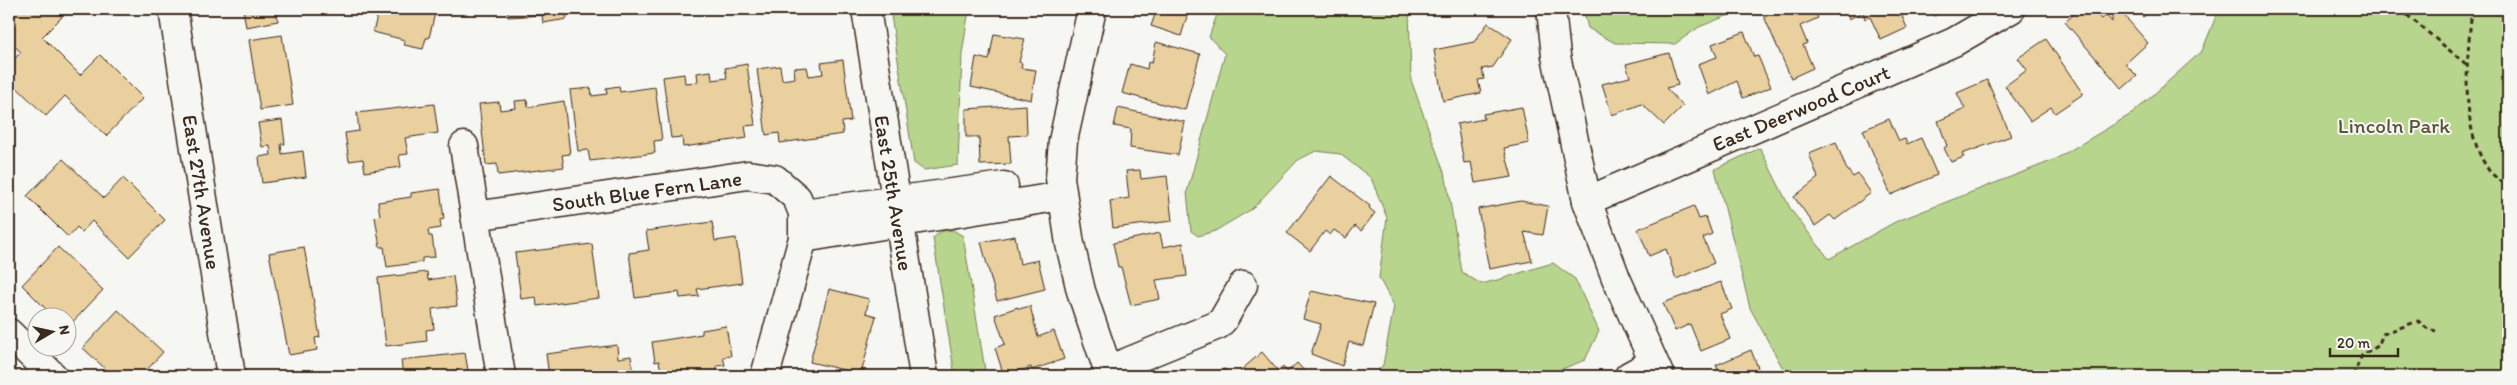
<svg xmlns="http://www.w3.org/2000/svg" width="2517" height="385" font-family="Itim,sans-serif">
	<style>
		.green { fill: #b8d58d; stroke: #7a8056 }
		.building { fill: #ead09f; stroke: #3b2a1e }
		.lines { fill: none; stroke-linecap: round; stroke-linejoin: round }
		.minor-casing { stroke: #3b2a1e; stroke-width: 31 }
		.path { stroke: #3b2a1e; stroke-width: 3; stroke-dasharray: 5 4; stroke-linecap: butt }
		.minor { stroke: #f6f6f2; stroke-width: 28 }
		.labels { text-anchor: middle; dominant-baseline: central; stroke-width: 4; stroke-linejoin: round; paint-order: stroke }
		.street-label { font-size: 21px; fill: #3b2a1e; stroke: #f6f6f2 }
		.park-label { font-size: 21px; fill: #5a553a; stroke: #f6f6f2 }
	</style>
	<rect width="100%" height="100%" fill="#f6f6f2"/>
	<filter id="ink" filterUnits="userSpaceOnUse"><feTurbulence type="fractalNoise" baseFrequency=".02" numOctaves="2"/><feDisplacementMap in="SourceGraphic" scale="10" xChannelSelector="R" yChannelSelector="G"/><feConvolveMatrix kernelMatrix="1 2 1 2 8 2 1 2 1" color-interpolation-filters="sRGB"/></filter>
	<g filter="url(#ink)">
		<g class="green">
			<polygon points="890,9 969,9 962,54 958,165 924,170 914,163"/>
			<path d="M 1219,9 L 1409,9 L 1411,80 L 1446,178 L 1462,272 L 1481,284 C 1506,279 1529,269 1553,263 L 1575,279 L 1599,331 L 1585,360 L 1544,376 L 1373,376 L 1383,365 L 1394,306 L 1379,278 L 1387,218 L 1371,178 L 1340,154 L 1316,151 L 1298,160 L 1252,209 L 1215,231 L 1198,236 L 1191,231 L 1187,192 L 1225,54 L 1209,37 Z"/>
			<polygon points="1583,9 1744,9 1699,27 1675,44 1615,43 1588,28"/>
			<polygon points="2219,9 2508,9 2508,376 1787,376 1750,308 1715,169 1760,148 1791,210 1829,259 1895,222 2054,160 2133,113 2202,51"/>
			<polygon points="953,230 963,236 986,376 955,376 933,238 942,231"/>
		</g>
		<g class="building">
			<polygon points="9,9 53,9 62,17 42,37 80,75 100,55 143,98 106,136 65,96 46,116 9,80 9,65 21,52 9,41"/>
			<polygon points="243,9 276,9 278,21 246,27"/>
			<polygon points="379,9 424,9 424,11 435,13 429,38 426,38 423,49 404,45 405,40 373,32"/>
			<polygon points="507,9 565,9 567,19 543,23 542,15 508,17"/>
			<polygon points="1157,9 1203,9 1201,14 1189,10 1181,36 1151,26"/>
			<polygon points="1771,9 1814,9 1818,18 1800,26 1807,43 1803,45 1813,68 1791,78 1762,12"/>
			<polygon points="1845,9 1899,9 1907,28 1881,40 1870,17 1865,19 1863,12 1849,19"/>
			<polygon points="1930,9 1948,9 1934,16"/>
			<polygon points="2080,9 2092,9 2101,19 2106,15 2112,22 2112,17 2118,12 2122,13 2148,43 2125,64 2137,76 2122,89 2065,22"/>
			<polygon points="2135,9 2153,9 2143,17"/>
			<polygon points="1488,23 1512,39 1493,67 1482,69 1484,79 1478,80 1481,93 1443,101 1434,50 1474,42"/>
			<polygon points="1744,32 1754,57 1758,56 1771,87 1743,98 1737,81 1709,95 1698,64 1717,57 1712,44"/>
			<polygon points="994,34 1025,39 1019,62 1022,63 1021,68 1036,70 1031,100 971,87 976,57 989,60"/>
			<polygon points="282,35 293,105 260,110 249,40"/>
			<polygon points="2046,39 2083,94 2055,113 2051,107 2030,121 2005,86 2027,70 2018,58"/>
			<polygon points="1156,42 1200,54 1185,110 1122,93 1130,64 1147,69 1148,62 1152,63"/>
			<polygon points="1669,53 1678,85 1666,88 1683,106 1664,125 1642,104 1612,115 1602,84 1630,77 1626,64"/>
			<polygon points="843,60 851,121 842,122 843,134 780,143 779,133 766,135 757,69 780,66 782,80 795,78 794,68 807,67 809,76 823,74 821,63"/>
			<polygon points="747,64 755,125 745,126 747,138 683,147 682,137 671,138 663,77 684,74 685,83 698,82 697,73 711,71 712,80 727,78 725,68"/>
			<polygon points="1987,80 2011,136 1962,154 1964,157 1951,162 1944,148 1947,146 1938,121 1965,109 1957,93"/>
			<polygon points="619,86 620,92 655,87 662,140 654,141 655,153 590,161 588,150 578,151 570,90 591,88 592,96 607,94 606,88"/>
			<polygon points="527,100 528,107 564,101 570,154 562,155 564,167 498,175 497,164 486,165 479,104 499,102 500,110 516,108 515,101"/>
			<polygon points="434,104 438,133 405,138 408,154 399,155 401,167 365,172 363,159 349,161 345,133 359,131 357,113"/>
			<polygon points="1026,105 1027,135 1009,136 1011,164 980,165 979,137 966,137 966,109"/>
			<polygon points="1522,107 1529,143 1504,148 1512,177 1475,183 1471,162 1464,163 1457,124 1484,119 1483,114"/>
			<polygon points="1118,108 1185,122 1178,155 1130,148 1131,129 1114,126"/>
			<polygon points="1889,119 1899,141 1905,139 1907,144 1921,138 1937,175 1891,195 1863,130"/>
			<polygon points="282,120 285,144 281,144 282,154 303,151 306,177 262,183 259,157 271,155 270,146 262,147 258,123"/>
			<polygon points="1836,142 1846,168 1853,177 1858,174 1871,193 1835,220 1830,215 1815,226 1794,197 1818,178 1809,153"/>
			<polygon points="63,159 104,198 123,178 165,220 129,257 92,221 82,232 77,227 68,237 27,196"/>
			<polygon points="1140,170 1141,179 1167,176 1172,221 1113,228 1110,201 1129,198 1126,171"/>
			<polygon points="1331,176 1370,206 1369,208 1375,213 1361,231 1355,226 1346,238 1334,230 1330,235 1325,231 1310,251 1287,233"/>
			<polygon points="440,189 444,219 440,220 441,228 428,230 429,236 432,236 435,257 422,258 422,262 387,267 384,247 380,247 375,217 380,216 378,202 411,197 411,193"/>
			<polygon points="1521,201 1548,206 1543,235 1524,232 1532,261 1489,269 1478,209"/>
			<polygon points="1694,206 1699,219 1706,217 1712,234 1703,238 1714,263 1676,279 1666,249 1649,256 1638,229"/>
			<polygon points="712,222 715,241 736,238 742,283 697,289 699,296 680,298 679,292 635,298 629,253 649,250 646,231"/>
			<polygon points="1160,233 1163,247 1183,243 1187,276 1156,280 1160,299 1131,305 1121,267 1118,267 1113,243"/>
			<polygon points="1015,236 1020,264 1038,260 1045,289 997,301 981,242"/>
			<polygon points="592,244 599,298 537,306 536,297 521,299 515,253"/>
			<polygon points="58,247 103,290 68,327 68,318 55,318 22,285"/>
			<polygon points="304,247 320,337 315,338 317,350 289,355 269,253"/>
			<polygon points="427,272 428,280 453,276 457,306 432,309 434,329 426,330 427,341 386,346 378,278"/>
			<polygon points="1721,282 1732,309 1720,314 1730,339 1701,351 1690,324 1675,331 1663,303"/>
			<polygon points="829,289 869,299 866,313 876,316 861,374 810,362"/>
			<polygon points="1311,291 1374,304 1363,346 1349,342 1342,366 1311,354 1321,324 1303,319"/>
			<polygon points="1030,306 1038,337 1054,331 1064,359 1032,370 1031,367 1004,376 995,348 1005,344 995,315 1018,307 1019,309"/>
			<polygon points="118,310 163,352 144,373 148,376 113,376 83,348"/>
			<polygon points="726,326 731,356 723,357 725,365 717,366 718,376 662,376 659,361 655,362 652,342 702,334 702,330"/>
			<polygon points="617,345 618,358 631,356 633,376 549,376 546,354"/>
			<polygon points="1751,350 1760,373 1767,370 1770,376 1721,376 1716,365"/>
			<polygon points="1262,352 1278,371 1283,367 1287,372 1297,363 1309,376 1245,376 1240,371"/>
			<polygon points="465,353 469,376 403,376 401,360"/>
			<polygon points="9,364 21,376 9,376"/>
			<polygon points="1225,369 1228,376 1202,376"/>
		</g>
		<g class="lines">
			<g class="minor-casing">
				<g id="minor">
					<polyline points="173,9 231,376"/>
					<polyline points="866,9 924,376"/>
					<polyline points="1092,9 1063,141 1060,178 1070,244 1081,291 1110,376"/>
					<polyline points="1551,9 1556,56 1587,201 1616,278 1660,376"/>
					<polyline points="464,146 501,376"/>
					<polyline points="1587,201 1954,42 2011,9"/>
					<polyline points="803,213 1004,186"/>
					<polyline points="475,216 748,175 775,179 797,198 803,213 803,238 765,376"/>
					<polyline points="803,238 1062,196"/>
					<polyline points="9,333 53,376"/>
					<polyline points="1108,370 1218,325 1223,320 1243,285"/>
					<polyline points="1629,376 1653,363"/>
				</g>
			</g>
			<g class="path">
				<polyline points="2400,9 2467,65"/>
				<path d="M 2472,9 C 2467,58 2459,126 2488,169 C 2492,176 2502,181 2508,187"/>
				<polyline points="2353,376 2362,355 2378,346 2383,334 2418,321 2428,329 2436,331"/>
			</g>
			<use href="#minor" class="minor"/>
		</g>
	</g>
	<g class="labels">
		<g class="street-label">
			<text transform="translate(1801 108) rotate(-23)">East Deerwood Court</text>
			<text transform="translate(647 191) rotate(-8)">South Blue Fern Lane</text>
			<text transform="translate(202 192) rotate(81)">East 27th Avenue</text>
			<text transform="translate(894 193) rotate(81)">East 25th Avenue</text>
		</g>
		<g class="park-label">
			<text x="2394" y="125">Lincoln Park</text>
		</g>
	</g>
	<rect width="2517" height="385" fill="none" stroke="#f6f6f2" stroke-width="30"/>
	<rect x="15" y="15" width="2487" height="355" fill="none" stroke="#3b2a1e" stroke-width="2" filter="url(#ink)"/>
	<g transform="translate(52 332) rotate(81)"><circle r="24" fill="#f6f6f2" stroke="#aba49d"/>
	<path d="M0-4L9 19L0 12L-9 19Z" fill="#3b2a1e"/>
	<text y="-8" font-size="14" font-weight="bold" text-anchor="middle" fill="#3b2a1e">N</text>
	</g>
	<path d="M2330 348v8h68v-8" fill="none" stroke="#3b2a1e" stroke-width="2.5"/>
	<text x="2337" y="348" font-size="15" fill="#3b2a1e" stroke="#f6f6f2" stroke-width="4" paint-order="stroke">20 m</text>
</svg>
